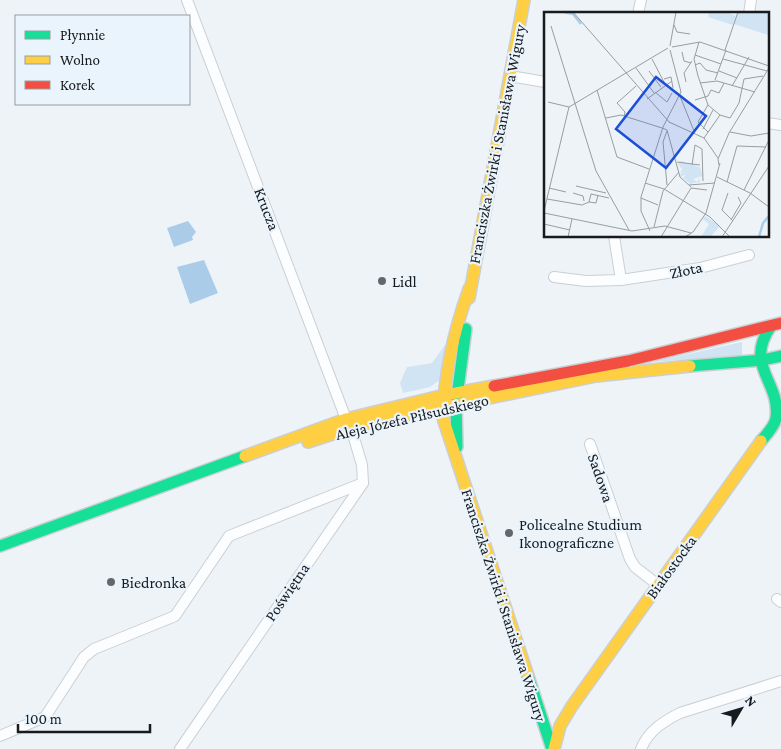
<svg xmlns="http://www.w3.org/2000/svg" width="781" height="749" font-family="'Crimson Pro',serif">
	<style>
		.green { fill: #d0e4f4 }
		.water { fill: #abcce8 }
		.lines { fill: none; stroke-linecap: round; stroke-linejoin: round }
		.street-casing { stroke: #cbcfd2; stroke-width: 12 }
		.fast-casing { stroke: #cbcfd2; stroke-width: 14 }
		.slow-casing { stroke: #cbcfd2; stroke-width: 14 }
		.jam-casing { stroke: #cbcfd2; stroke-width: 14 }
		.street { stroke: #fcfdfe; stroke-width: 10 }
		.fast { stroke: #16e098; stroke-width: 11 }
		.slow { stroke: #ffcf43; stroke-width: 11 }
		.jam { stroke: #f24e42; stroke-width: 11 }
		.poi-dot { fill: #63676a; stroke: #eaf4fc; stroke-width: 2 }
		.labels { text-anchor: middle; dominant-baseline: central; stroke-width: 4.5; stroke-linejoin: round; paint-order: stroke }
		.street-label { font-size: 16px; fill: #181b1e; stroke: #eaf4fc }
		.poi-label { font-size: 16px; fill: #181b1e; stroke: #eaf4fc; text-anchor: start }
		.inset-river { fill: none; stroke: #abcce8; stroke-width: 2.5 }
		.inset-road { fill: none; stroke: #989da1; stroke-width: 1 }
		.view { fill: #1d4ed8; fill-opacity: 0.15; stroke: #1d4ed8; stroke-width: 2.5 }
		.inset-edge { fill: none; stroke: #181b1e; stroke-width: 2.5 }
	</style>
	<rect width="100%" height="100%" fill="#eef3f8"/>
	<g class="green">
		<polygon points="448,341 441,379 430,387 403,393 400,383 407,367 432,363"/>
		<polygon points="742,342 742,356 652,362"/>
	</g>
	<g class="water">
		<polygon points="188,221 196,232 192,237 193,240 174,247 167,228"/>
		<polygon points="204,260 218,293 190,304 177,267"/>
	</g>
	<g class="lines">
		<g class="street-casing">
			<g id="street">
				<polyline points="187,0 346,419"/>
				<polyline points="638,14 641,0"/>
				<polyline points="749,14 751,0"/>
				<polyline points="510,76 545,82"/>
				<polyline points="767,123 781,125"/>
				<polyline points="614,236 621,280 700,268 749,255"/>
				<polyline points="554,277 586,281 621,280"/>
				<polyline points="590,444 630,559 635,567 658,585"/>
				<polyline points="777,599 781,602"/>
				<polyline points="0,736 45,717 84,657 94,649 175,616 229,536 363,483"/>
				<polyline points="180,749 363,483 362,465 351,428"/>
				<path d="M 641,749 C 648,731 664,721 680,713 L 781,681"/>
			</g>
		</g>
		<g class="fast-casing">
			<g id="fast">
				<polyline points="690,366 763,360 781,356"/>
				<path d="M 761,441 C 766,435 775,426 776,418 C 781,381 743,366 771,326"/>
				<polyline points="457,447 456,404 466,329"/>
				<polyline points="0,546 245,456"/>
				<polyline points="528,676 552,749"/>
			</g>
		</g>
		<g class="slow-casing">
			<g id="slow">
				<path d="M 469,289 C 454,331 444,374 443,418 L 528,676"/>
				<polyline points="469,298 524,0"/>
				<polyline points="308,442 363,424 596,376 690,366"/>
				<polyline points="245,456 346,419 445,395 494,386"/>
				<polyline points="554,749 560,726 572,706 761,441"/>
			</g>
		</g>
		<g class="jam-casing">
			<polyline id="jam" points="494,386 628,361 781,323"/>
		</g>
		<use href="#street" class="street"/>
		<use href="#fast" class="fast"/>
		<use href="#slow" class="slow"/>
		<use href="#jam" class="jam"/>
	</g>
	<g class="poi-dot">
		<circle cx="382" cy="281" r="5"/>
		<circle cx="509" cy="533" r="5"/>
		<circle cx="111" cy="582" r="5"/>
	</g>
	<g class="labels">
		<g class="street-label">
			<text transform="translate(497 144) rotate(-79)">Franciszka Żwirki i Stanisława Wigury</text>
			<text transform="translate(267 209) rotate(69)">Krucza</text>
			<text transform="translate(686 270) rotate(-12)">Złota</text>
			<text transform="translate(412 417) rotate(-13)">Aleja Józefa Piłsudskiego</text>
			<text transform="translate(601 478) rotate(71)">Sadowa</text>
			<text transform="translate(671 567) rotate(-54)">Białostocka</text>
			<text transform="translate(287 592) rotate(-56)">Poświętna</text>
			<text transform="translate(504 605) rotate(72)">Franciszka Żwirki i Stanisława Wigury</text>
		</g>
		<g class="poi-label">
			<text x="392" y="281">Lidl</text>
			<text x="519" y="524">Policealne Studium<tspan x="519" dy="18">Ikonograficzne</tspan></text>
			<text x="121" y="582">Biedronka</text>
		</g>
	</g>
	<g transform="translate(544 12)">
		<rect width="225" height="225" fill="#eef3f8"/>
		<path d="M 165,0 L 182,0 L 192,4 L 189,13 L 164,5 ZM 194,0 L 225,0 L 224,23 L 190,12 ZM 137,149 L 156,155 L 159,164 L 149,167 L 153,170 L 156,166 L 156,170 L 146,172 L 139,166 L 142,162 L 137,165 L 136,162 L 141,160 L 136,161 L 138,157 L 134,152 ZM 161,204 L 176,214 L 166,225 L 157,225 L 165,212 L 159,207 Z" fill="#d0e4f4"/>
		<path class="inset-river" d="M 20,0 L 29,2 L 37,12M 215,225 L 219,211 L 225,204"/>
		<path class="inset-road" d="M 29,0 L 126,111M 130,13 L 133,20 L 146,22M 7,14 L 52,159 L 85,218M 155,30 L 150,47 L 154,64 L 164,93 L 176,103 L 186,106 L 195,91 L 200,67 L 219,64M 126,34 L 132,0M 128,35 L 156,30 L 225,54M 181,38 L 194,0M 138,40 L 140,49 L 147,51M 151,43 L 177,52M 108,47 L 121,72M 179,47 L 223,59M 151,53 L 156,51 L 162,58 L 174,61M 92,56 L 110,81M 105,59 L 117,75M 175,59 L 193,66M 120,67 L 127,65 L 129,76M 171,68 L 182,38M 142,70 L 140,61 L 148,49M 156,71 L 173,69 L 211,80M 188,74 L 205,45M 53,78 L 73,145 L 105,157M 111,80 L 123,90 L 128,81M 136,84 L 150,119M 103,87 L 128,69M 151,88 L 164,84 L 167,78 L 175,81 L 180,71M 4,90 L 25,95M 164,93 L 154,110 L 164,120M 80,104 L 81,100 L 73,91 L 92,74M 62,106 L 77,103 L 118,116M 125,110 L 160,126 L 174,146M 118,116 L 123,118 L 136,165 L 147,175M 159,117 L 169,98M 123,119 L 119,130 L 123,173M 186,120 L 207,124 L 225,121M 160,126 L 176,103M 133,150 L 156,153M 148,153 L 151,133 L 158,137 L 159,169M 175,153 L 174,147 L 185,121 L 225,56M 173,165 L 206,181 L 225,195M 183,170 L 193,134 L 222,135M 101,171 L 120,177 L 166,205 L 186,225M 145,173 L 171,171M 32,174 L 62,181M 5,176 L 22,180M 147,176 L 163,178M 200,178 L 225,128M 29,181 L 39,184 L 40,189M 184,181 L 178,198 L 189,209M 54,183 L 52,191 L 45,190 L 47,182 L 65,186M 97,186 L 114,193M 3,187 L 38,193 L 45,190M 0,199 L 25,95 L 124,36M 0,201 L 88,219 L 121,214 L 147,221M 187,208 L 197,191 L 194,185M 0,212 L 26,218M 110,215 L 119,179 L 135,160M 106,219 L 97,199 L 97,185 L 119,115 L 137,80 L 126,38M 24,225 L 28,207M 117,225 L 147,176M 141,225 L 149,220 L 162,201 L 176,151M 178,225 L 225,154"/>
		<path class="view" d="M 112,65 L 162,104 L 122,156 L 72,117 Z"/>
		<rect width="225" height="225" class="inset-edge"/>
	</g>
	<rect x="15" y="15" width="175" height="90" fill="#eaf4fc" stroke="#969da3"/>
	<rect x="25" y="31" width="25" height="8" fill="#16e098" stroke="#969da3"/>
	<text x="60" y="40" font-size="15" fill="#181b1e">Płynnie</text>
	<rect x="25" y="56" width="25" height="8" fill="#ffcf43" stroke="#969da3"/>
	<text x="60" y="65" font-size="15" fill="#181b1e">Wolno</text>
	<rect x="25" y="81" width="25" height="8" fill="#f24e42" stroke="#969da3"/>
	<text x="60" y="90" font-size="15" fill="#181b1e">Korek</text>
	<g transform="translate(741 709) rotate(52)" stroke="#eaf4fc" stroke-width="4" paint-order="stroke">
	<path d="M0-4L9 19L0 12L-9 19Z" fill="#181b1e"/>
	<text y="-8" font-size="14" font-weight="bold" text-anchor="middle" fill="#181b1e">N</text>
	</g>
	<path d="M18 724v8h132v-8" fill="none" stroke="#181b1e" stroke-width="2.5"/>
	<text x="25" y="724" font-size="15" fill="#181b1e" stroke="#eaf4fc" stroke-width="4" paint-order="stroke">100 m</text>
</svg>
